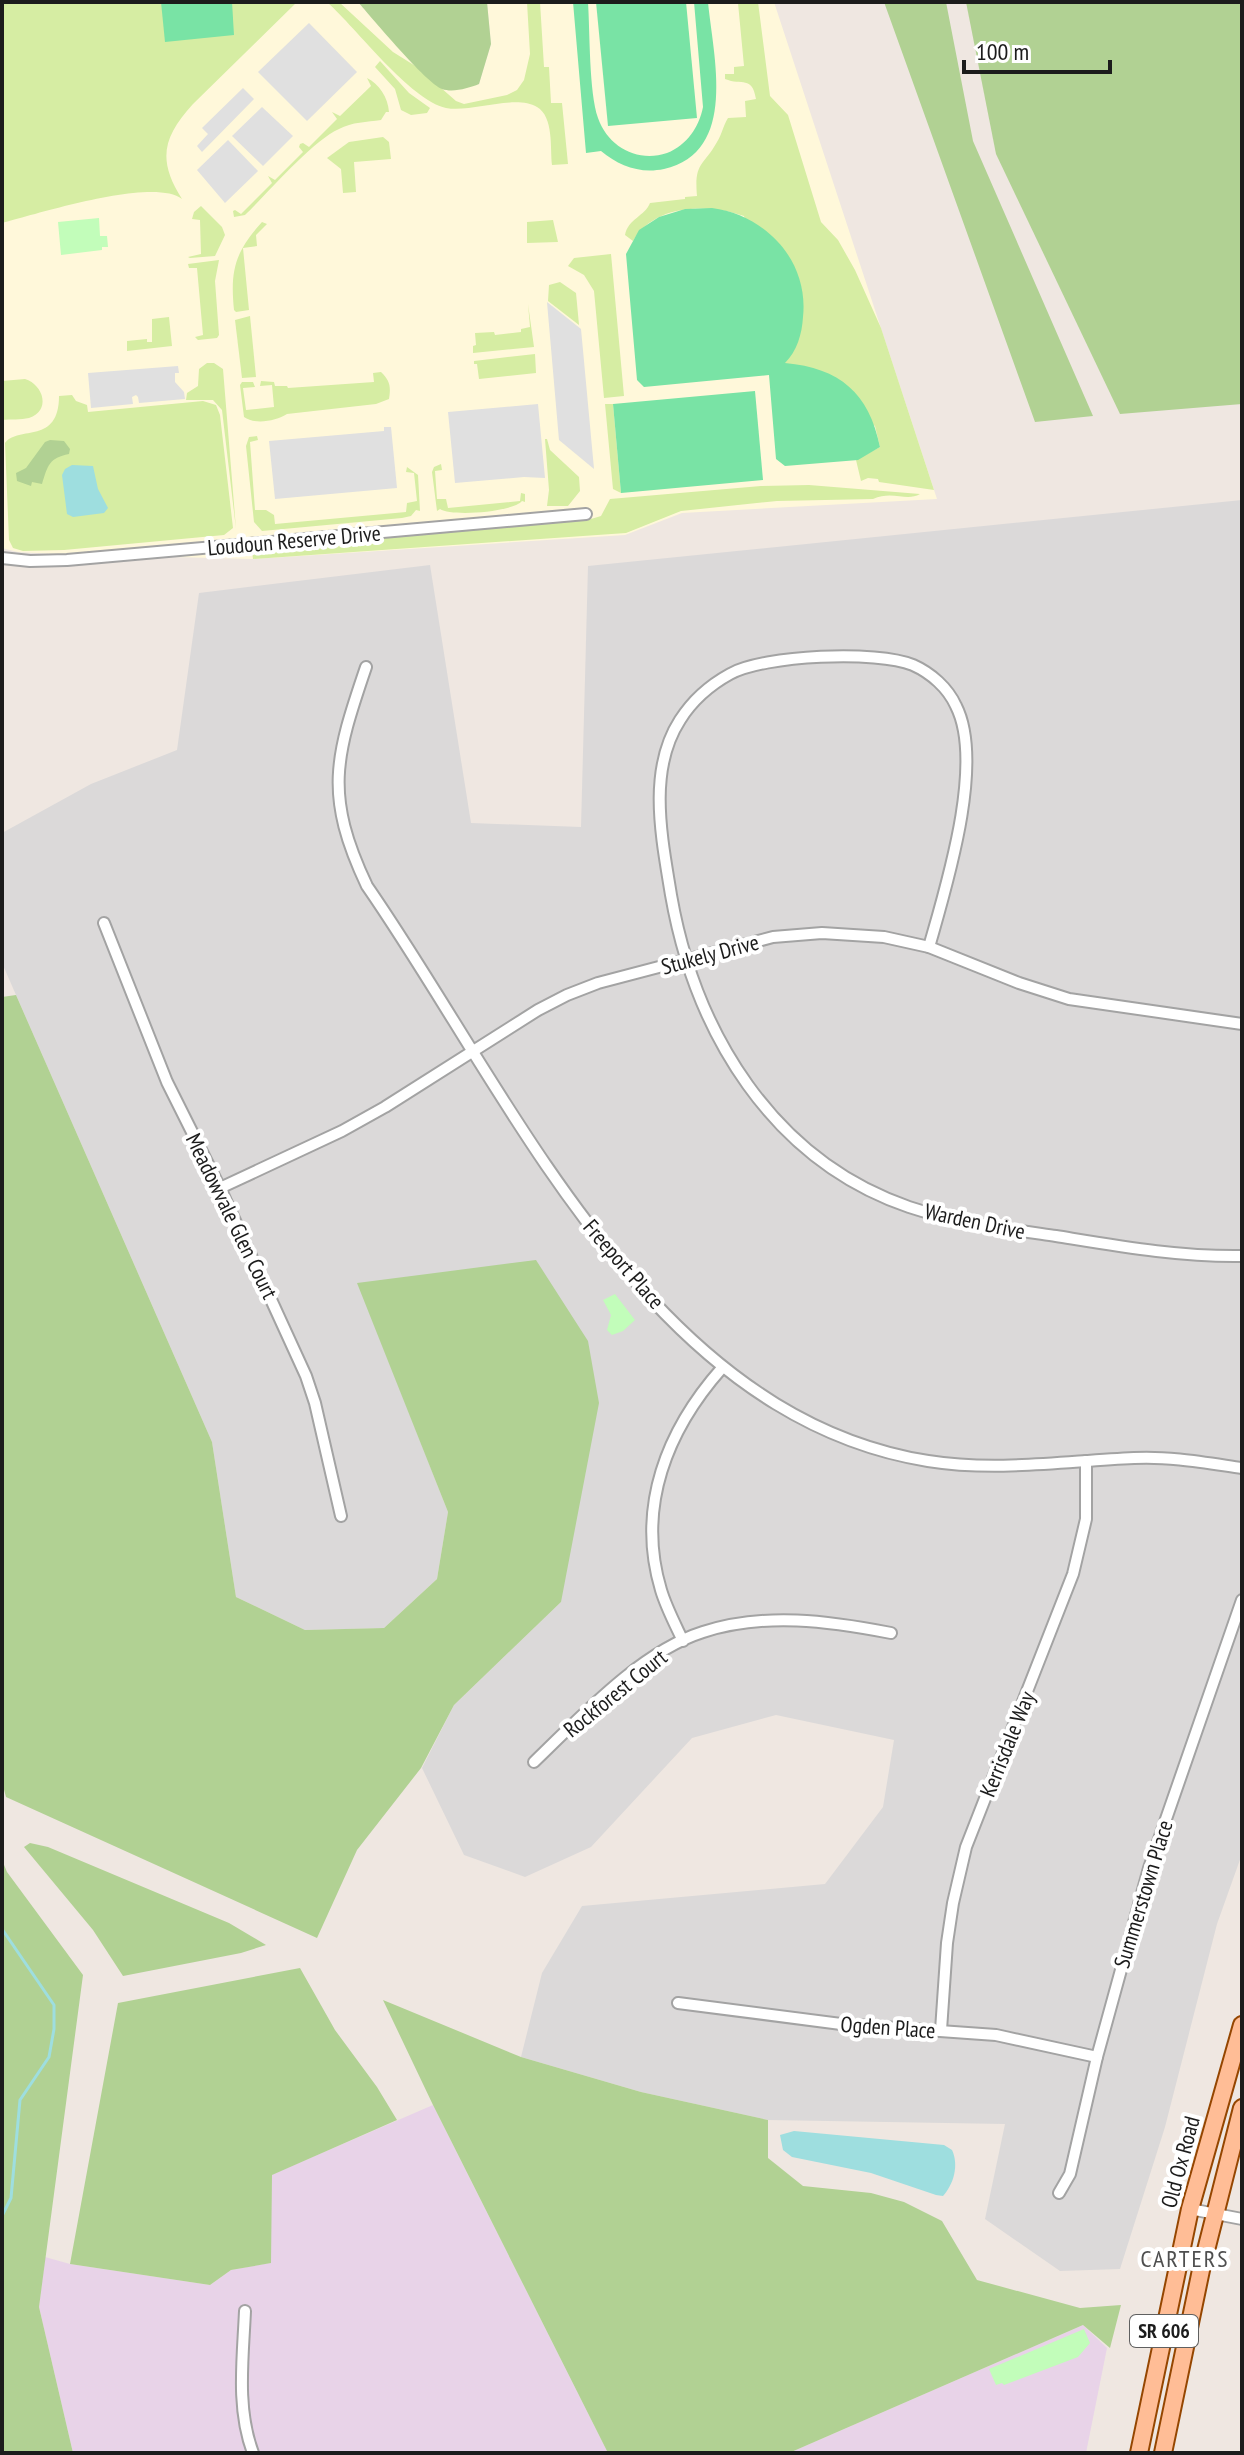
<svg xmlns="http://www.w3.org/2000/svg" width="1244" height="2455" font-family="'PT Sans Narrow',sans-serif">
	<style>
		.residential { fill: #dbd9d9 }
		.industrial { fill: #e8d3e8 }
		.education { fill: #fff8da }
		.grass { fill: #d6eda3 }
		.forest { fill: #b1d193 }
		.park { fill: #c2fdba }
		.pitch { fill: #79e3a5 }
		.parking { fill: #e0e0e0 }
		.water { fill: #9ededf }
		.lines { fill: none; stroke-linecap: round; stroke-linejoin: round }
		.stream { stroke: #9ededf; stroke-width: 3 }
		.minor-casing { stroke: #a3a3a3; stroke-width: 14 }
		.primary-casing { stroke: #954600; stroke-width: 20 }
		.minor { stroke: #fff; stroke-width: 10 }
		.primary { stroke: #ffbd96; stroke-width: 16 }
		.labels { text-anchor: middle; dominant-baseline: central; stroke-width: 8; stroke-linejoin: round; paint-order: stroke }
		.shield { fill: #fff; stroke: #606060; stroke-width: 2 }
		.shield-label { font-size: 20px; font-weight: bold; fill: #1c1c1c }
		.street-label { font-size: 22px; fill: #1c1c1c; stroke: #fff }
		.neighbourhood-label { font-size: 24px; letter-spacing: 2px; fill: #4f4f4f; stroke: #fff }
	</style>
	<rect width="100%" height="100%" fill="#efe7e1"/>
	<polygon class="residential" points="1242,500 1242,1854 1217,1924 1165,2127 1120,2269 1060,2271 985,2219 1005,2124 768,2120 641,2092 521,2057 542,1973 582,1906 825,1884 883,1807 894,1740 776,1715 692,1738 591,1847 525,1877 464,1855 422,1768 454,1705 561,1602 358,1283 448,1512 437,1579 384,1628 305,1630 236,1597 212,1442 2,963 2,833 91,784 177,750 199,593 430,565 471,823 581,827 588,566"/>
	<g class="industrial">
		<polygon points="433,2105 608,2453 73,2453 39,2307 45,2257 70,2264 210,2285 231,2270 270,2263 271,2175"/>
		<polygon points="1083,2325 1107,2348 1086,2453 789,2453"/>
	</g>
	<polygon class="education" points="2,2 358,2 417,67 442,89 479,84 491,44 487,2 774,2 937,499 682,513 625,535 253,559 56,554 18,552 2,548"/>
	<g class="grass">
		<path d="M 2,2 L 297,2 L 193,104 C 163,137 157,160 182,199 C 153,177 38,214 2,223 Z"/>
		<path d="M 327,2 L 339,2 L 393,52 L 417,67 L 456,101 L 464,104 L 507,95 L 517,90 L 524,80 L 530,54 L 527,2 L 540,2 L 544,67 L 549,67 L 551,103 L 562,103 L 568,164 L 552,165 C 550,148 554,117 537,107 C 515,94 471,113 446,108 C 410,100 357,29 327,2 Z"/>
		<path d="M 728,2 L 758,2 L 770,96 L 788,115 L 821,222 L 838,240 L 855,270 L 881,328 L 934,490 L 879,482 L 878,479 L 868,478 L 861,481 L 856,460 L 880,447 L 875,426 L 784,363 L 744,216 C 708,203 654,204 633,241 L 625,235 C 628,219 645,216 650,203 L 685,199 L 685,197 L 697,196 C 694,162 703,167 717,142 C 722,134 723,126 728,118 L 746,117 L 745,101 L 756,99 C 752,75 742,86 725,79 L 725,74 L 734,74 L 734,67 L 744,66 L 738,3 Z"/>
		<polygon points="380,61 409,93 430,108 427,113 411,115 401,110 395,89 375,67"/>
		<path d="M 367,78 C 379,84 388,97 389,112 L 386,112 L 381,120 C 367,122 352,122 339,129 C 312,141 268,193 245,215 L 234,217 L 233,211 L 235,210 L 241,214 L 272,183 L 268,176 L 275,180 L 303,152 L 299,147 L 300,144 L 303,143 L 309,147 L 337,119 L 332,112 L 340,116 L 371,86 Z"/>
		<polygon points="383,137 389,142 391,159 354,162 356,192 343,193 341,169 327,158 349,142"/>
		<polygon points="201,206 222,227 225,235 215,256 190,258 188,257 201,254 200,220 192,219 194,212"/>
		<polygon points="553,220 558,242 527,243 527,222"/>
		<path d="M 262,222 L 267,224 L 256,235 L 257,246 L 243,248 L 249,310 L 236,312 L 234,310 C 230,270 235,252 262,222 Z"/>
		<polygon points="611,254 624,396 604,398 594,291 584,275 568,266 574,258"/>
		<polygon points="219,260 215,281 219,335 217,338 198,340 195,337 203,335 197,268 189,268 188,264"/>
		<polygon points="560,282 576,293 579,325 548,301 549,285"/>
		<polygon points="528,304 534,347 473,353 473,346 476,345 475,333 494,332 495,335 521,332 521,329 530,327"/>
		<polygon points="250,316 256,377 242,378 235,320"/>
		<polygon points="169,317 172,346 127,351 127,341 147,339 147,342 152,342 152,319"/>
		<polygon points="535,354 536,373 479,379 477,364 474,364 474,361"/>
		<polygon points="207,363 214,363 223,369 236,529 222,410 213,400 186,400 187,393 198,386 199,369"/>
		<path d="M 381,372 C 390,381 391,386 389,399 L 376,404 L 287,414 C 276,421 255,425 244,417 L 240,385 L 242,382 L 253,382 L 255,387 L 243,388 L 246,410 L 274,407 L 272,385 L 260,386 L 261,381 L 274,382 L 275,386 L 287,386 L 288,388 L 374,382 L 373,373 Z"/>
		<path d="M 25,379 C 44,385 51,411 29,418 C 21,420 10,419 2,420 L 2,381 Z"/>
		<path d="M 72,395 L 76,401 L 87,405 L 88,412 L 203,401 L 216,405 L 220,415 L 233,528 L 224,535 L 64,550 L 23,551 L 13,548 L 9,540 L 5,443 C 19,425 59,445 59,396 Z"/>
		<polygon points="605,404 613,404 621,493 613,489"/>
		<polygon points="257,436 258,440 250,442 255,510 266,510 274,515 275,524 406,512 407,503 417,501 414,473 406,472 407,467 418,475 420,511 416,510 411,516 402,518 262,531 254,522 246,446 249,437"/>
		<polygon points="545,439 547,439 550,450 579,477 580,491 568,506 547,506 549,490"/>
		<path d="M 441,464 L 442,470 L 435,471 L 437,499 L 446,499 L 448,508 L 520,501 L 521,493 L 525,494 L 525,502 L 522,501 C 513,512 452,517 440,509 L 437,511 L 432,472 L 434,467 Z"/>
		<path d="M 809,485 L 920,494 C 906,502 893,490 873,499 L 777,501 L 681,511 L 626,533 L 253,559 L 252,551 L 256,553 L 262,549 L 591,519 L 601,516 L 610,499 L 761,486 Z"/>
	</g>
	<g class="forest">
		<path d="M 358,2 L 487,2 L 491,44 L 479,84 C 469,88 453,93 442,89 C 426,83 372,18 358,2 Z"/>
		<polygon points="884,2 946,2 973,141 1093,416 1035,422"/>
		<polygon points="966,2 1242,2 1242,404 1120,414 996,154"/>
		<path d="M 50,440 L 64,441 L 70,449 L 69,454 C 49,458 48,465 42,484 L 32,482 L 31,486 L 17,481 L 16,473 L 26,468 L 45,442 Z"/>
		<polygon points="16,995 212,1442 236,1597 305,1630 384,1628 437,1579 448,1512 357,1283 536,1260 588,1341 599,1403 561,1602 454,1705 421,1768 357,1850 317,1938 6,1797 2,1782 2,997"/>
		<polygon points="30,1843 48,1847 229,1923 266,1945 241,1953 123,1976 93,1930 24,1847"/>
		<polygon points="2,1860 7,1872 83,1975 39,2307 73,2453 2,2453"/>
		<polygon points="300,1968 335,2030 377,2087 397,2120 272,2175 271,2263 231,2270 210,2285 70,2264 118,2003"/>
		<polygon points="383,2000 521,2057 641,2092 768,2120 768,2158 803,2186 871,2193 904,2202 942,2221 977,2280 1080,2308 1121,2305 1110,2348 1083,2325 789,2453 608,2453 433,2105"/>
	</g>
	<g class="park">
		<polygon points="99,218 100,236 107,236 108,247 102,247 102,250 61,255 58,222"/>
		<polygon points="615,1294 635,1320 623,1331 612,1335 607,1330 611,1315 603,1300"/>
		<polygon points="1084,2329 1090,2343 1078,2357 1004,2385 1002,2383 996,2385 989,2369"/>
	</g>
	<g class="pitch">
		<polygon points="161,2 232,2 234,35 165,42"/>
		<path d="M 573,2 L 588,2 C 590,33 589,92 598,118 C 608,147 638,163 667,153 C 687,145 699,127 703,107 L 694,2 L 708,2 C 713,56 739,152 664,169 C 640,174 619,166 601,151 L 586,153 Z"/>
		<polygon points="596,2 686,2 697,118 608,126"/>
		<path d="M 712,208 C 766,215 809,261 803,317 C 802,334 797,351 785,363 C 840,368 869,393 880,447 L 858,460 L 785,466 L 776,459 L 769,375 L 644,387 L 637,380 L 626,254 L 639,230 L 659,217 L 685,209 Z"/>
		<polygon points="755,391 763,480 621,493 613,404"/>
	</g>
	<g class="parking">
		<polygon points="309,23 357,72 307,121 258,72"/>
		<polygon points="243,88 254,99 202,152 197,146 208,134 202,128"/>
		<polygon points="262,107 293,136 263,166 232,136"/>
		<polygon points="228,140 258,171 225,203 197,170"/>
		<polygon points="547,302 581,329 594,469 559,440"/>
		<polygon points="178,366 179,373 175,373 175,382 184,392 185,399 139,403 138,397 136,395 132,397 133,404 91,408 88,373"/>
		<polygon points="538,404 545,478 524,477 455,483 448,412"/>
		<polygon points="384,427 391,427 397,488 275,499 269,441 384,431"/>
	</g>
	<g class="water">
		<polygon points="72,465 93,466 98,489 108,508 104,513 73,517 67,514 62,475 65,469"/>
		<path d="M 794,2131 L 944,2145 L 952,2150 C 959,2165 954,2184 943,2196 L 936,2195 L 871,2173 L 792,2157 L 783,2150 L 780,2135 Z"/>
	</g>
	<g class="lines">
		<polyline class="stream" points="2,1929 54,2005 54,2029 49,2057 20,2100 11,2198 2,2216"/>
		<g class="minor-casing">
			<g id="minor">
				<polyline points="2,558 30,561 67,560 586,514"/>
				<path d="M 366,667 C 335,758 324,795 367,886 C 512,1095 648,1416 928,1461 C 997,1472 1065,1461 1134,1458 C 1169,1456 1207,1463 1242,1468"/>
				<polyline points="104,923 167,1082 220,1188 306,1376 315,1403 341,1516"/>
				<path d="M 929,947 C 946,887 985,763 956,706 C 948,688 931,673 913,665 C 877,650 764,655 730,674 C 710,685 692,701 680,720 C 647,771 662,839 671,895 C 695,1032 772,1160 909,1207 C 957,1223 1007,1229 1056,1236 C 1118,1246 1179,1257 1242,1256"/>
				<polyline points="220,1188 342,1131 385,1107 538,1010 567,995 598,983 773,937 822,933 884,937 929,947 1019,983 1069,999 1242,1024"/>
				<path d="M 683,1641 C 675,1624 666,1607 661,1590 C 636,1507 667,1430 722,1368"/>
				<path d="M 534,1762 C 581,1717 640,1652 703,1632 C 765,1612 829,1621 891,1633"/>
				<polyline points="678,2003 841,2024 996,2035 1097,2057"/>
				<polyline points="941,2030 947,1943 953,1903 966,1847 1073,1574 1086,1519 1086,1461"/>
				<polyline points="1059,2193 1070,2174 1097,2057 1149,1868 1242,1600"/>
				<polyline points="1190,2209 1242,2219"/>
				<path d="M 245,2311 C 243,2358 236,2408 253,2453"/>
			</g>
		</g>
		<g class="primary-casing">
			<g id="primary">
				<polyline points="1139,2453 1190,2209 1242,2025"/>
				<polyline points="1163,2453 1201,2270 1242,2108"/>
			</g>
		</g>
		<use href="#minor" class="minor"/>
		<use href="#primary" class="primary"/>
	</g>
	<g class="labels">
		<rect class="shield" x="1130" y="2315" width="68" height="32" rx="6"/>
		<g class="shield-label">
			<text x="1164" y="2331">SR 606</text>
		</g>
		<g class="street-label">
			<text transform="translate(294 540) rotate(-5)">Loudoun Reserve Drive</text>
			<text transform="translate(710 954) rotate(-15)">Stukely Drive</text>
			<text transform="translate(232 1216) rotate(64)">Meadowvale Glen Court</text>
			<text transform="translate(975 1221) rotate(12)">Warden Drive</text>
			<text transform="translate(624 1264) rotate(49)">Freeport Place</text>
			<text transform="translate(615 1693) rotate(-39)">Rockforest Court</text>
			<text transform="translate(1007 1744) rotate(-68)">Kerrisdale Way</text>
			<text transform="translate(1143 1894) rotate(-73)">Summerstown Place</text>
			<text transform="translate(888 2027) rotate(4)">Ogden Place</text>
			<text transform="translate(1180 2162) rotate(-75)">Old Ox Road</text>
		</g>
		<g class="neighbourhood-label">
			<text x="1185" y="2258">CARTERS</text>
		</g>
	</g>
	<rect width="1244" height="2455" fill="none" stroke="#1c1c1c" stroke-width="8"/>
	<path d="M964 60v12h146v-12" fill="none" stroke="#1c1c1c" stroke-width="4"/>
	<text x="976" y="60" font-size="24" fill="#1c1c1c" stroke="#ffffff" stroke-width="6" paint-order="stroke">100 m</text>
</svg>
